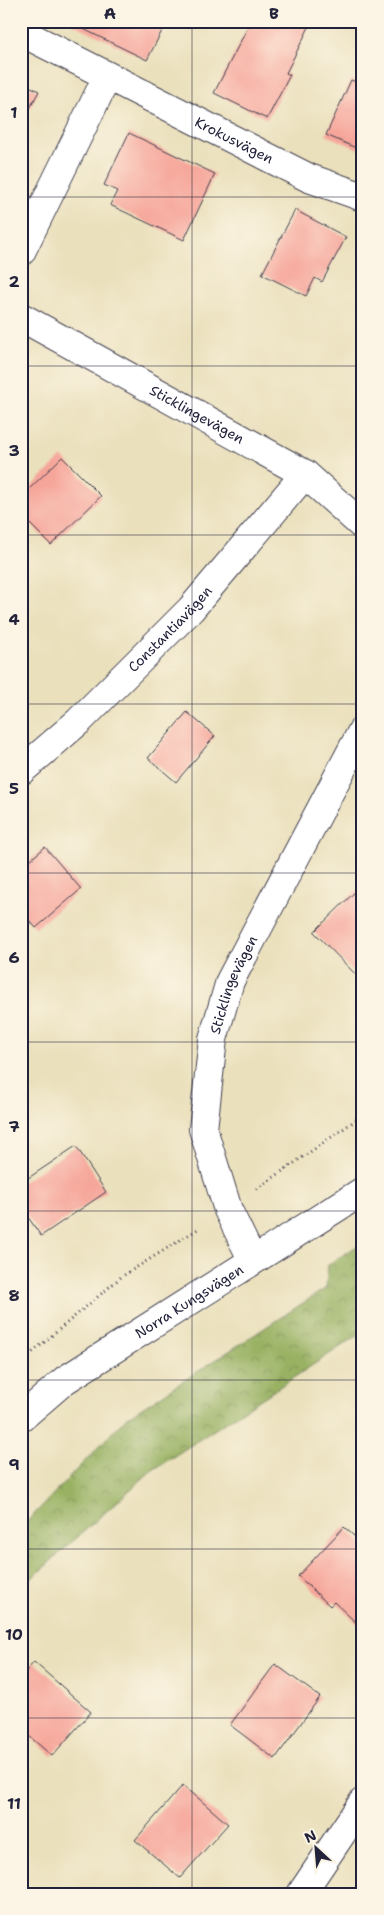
<svg xmlns="http://www.w3.org/2000/svg" width="384" height="1915" font-family="'Shantell Sans',sans-serif">
	<style>
		.forest { fill: url(#forest-crowns); stroke: #5d6a4e }
		.building { fill: #f6a59a }
		.lines { fill: none; stroke-linecap: round; stroke-linejoin: round }
		.street-casing { stroke: #403e4e; stroke-width: 30 }
		.secondary-casing { stroke: #403e4e; stroke-width: 30 }
		.path { stroke: #403e4e; stroke-width: 3; stroke-dasharray: 1 4; stroke-linecap: butt }
		.street { stroke: #fff; stroke-width: 28 }
		.secondary { stroke: #fff; stroke-width: 28 }
		.grid { fill: none; stroke: #22223b; stroke-width: 1; stroke-opacity: 0.55 }
		.labels { text-anchor: middle; dominant-baseline: central; stroke-width: 4; stroke-linejoin: round; paint-order: stroke }
		.street-label { font-size: 14px; fill: #22223b; stroke: #fcf5e5 }
		.neatline { fill: none; stroke: #22223b; stroke-width: 2 }
		.grid-label { font-size: 16px; text-anchor: middle; font-weight: bold; fill: #22223b }
	</style>
	<defs>
		<pattern id="forest-crowns" width="20" height="18" patternUnits="userSpaceOnUse" patternTransform="scale(1.25)"><rect width="20" height="18" fill="#98b162"/><path d="M2 6a3 3 0 1 1 6 0M12 15a3 3 0 1 1 6 0" fill="none" stroke="#7c9052"/></pattern>
	</defs>
	<rect width="100%" height="100%" fill="#fcf5e5"/>
	<filter id="ink" filterUnits="userSpaceOnUse"><feTurbulence type="fractalNoise" baseFrequency=".02" numOctaves="2"/><feDisplacementMap in="SourceGraphic" scale="10" xChannelSelector="R" yChannelSelector="G"/><feConvolveMatrix kernelMatrix="1 2 1 2 8 2 1 2 1" color-interpolation-filters="sRGB"/></filter>
	<filter id="wash" filterUnits="userSpaceOnUse"><feTurbulence type="fractalNoise" baseFrequency=".0096" numOctaves="4" result="noise"/><feDisplacementMap in="SourceGraphic" scale="20" xChannelSelector="R" yChannelSelector="G"/><feGaussianBlur stdDeviation="1.12" result="paint"/><feColorMatrix in="noise" values="0 0 0 0 0 0 0 0 0 0 0 0 0 0 0 0 0 1.4 0 .05"/><feComposite in="paint" operator="in"/></filter>
	<g filter="url(#wash)">
		<rect width="100%" height="100%" fill="#eae0bc"/>
		<polygon class="forest" points="363,1242 363,1332 150,1472 21,1588 21,1528 125,1419 326,1288 328,1265"/>
		<g id="blocks">
			<g class="building">
				<polygon points="75,21 167,21 147,60 73,24"/>
				<polygon points="251,21 302,21 310,25 286,73 290,75 267,119 214,93"/>
				<polygon points="351,80 363,85 363,151 326,135"/>
				<polygon points="21,82 39,91 21,125"/>
				<polygon points="129,133 215,174 184,240 110,205 117,191 104,185"/>
				<polygon points="295,210 346,237 322,282 315,278 306,296 262,274"/>
				<polygon points="62,457 101,496 51,545 21,515 21,497"/>
				<polygon points="187,712 215,736 176,782 148,758"/>
				<polygon points="45,847 81,889 36,928 21,911 21,868"/>
				<polygon points="363,884 363,982 314,932"/>
				<polygon points="76,1146 106,1192 41,1236 21,1207 21,1183"/>
				<polygon points="344,1527 363,1544 363,1629 334,1602 330,1606 298,1576"/>
				<polygon points="34,1662 91,1712 52,1756 21,1729 21,1677"/>
				<polygon points="275,1664 320,1697 275,1759 230,1725"/>
				<polygon points="183,1785 228,1824 180,1878 135,1840"/>
			</g>
		</g>
	</g>
	<g filter="url(#ink)">
		<use href="#blocks" fill-opacity="0" stroke="#403e4e" stroke-width="1"/>
		<g class="lines">
			<g class="street-casing">
				<g id="street">
					<path id="s1" d="M 21,32 L 309,178 L 363,197"/>
					<polyline points="21,252 107,77"/>
					<path id="s2" d="M 21,317 L 305,474 L 363,526"/>
					<path id="s3" d="M 21,771 L 79,721 L 191,609 L 305,474"/>
					<path id="s4" d="M 252,1259 L 228,1210 L 203,1129 L 213,1039 L 230,981 L 363,729"/>
					<polyline points="301,1894 363,1802"/>
				</g>
			</g>
			<g class="secondary-casing">
				<g id="secondary">
					<path id="s5" d="M 21,1418 L 65,1380 L 363,1191"/>
				</g>
			</g>
			<g class="path">
				<polyline points="257,1189 363,1115"/>
				<polyline points="21,1362 121,1277 198,1229"/>
			</g>
			<use href="#street" class="street"/>
			<use href="#secondary" class="secondary"/>
		</g>
	</g>
	<path class="grid" d="M 192,21 L 192,1894M 21,197 L 363,197M 21,366 L 363,366M 21,535 L 363,535M 21,704 L 363,704M 21,873 L 363,873M 21,1042 L 363,1042M 21,1211 L 363,1211M 21,1380 L 363,1380M 21,1549 L 363,1549M 21,1718 L 363,1718"/>
	<g class="labels">
		<g class="street-label">
			<text stroke="none"><textPath href="#s1" startOffset="239">Krokusvägen</textPath></text>
			<text stroke="none"><textPath href="#s2" startOffset="201">Sticklingevägen</textPath></text>
			<text stroke="none"><textPath href="#s3" startOffset="206">Constantiavägen</textPath></text>
			<text stroke="none"><textPath href="#s4" startOffset="288">Sticklingevägen</textPath></text>
			<text stroke="none"><textPath href="#s5" startOffset="205">Norra Kungsvägen</textPath></text>
		</g>
	</g>
	<rect width="384" height="1915" fill="none" stroke="#fcf5e5" stroke-width="55"/>
	<g transform="translate(316 1848) rotate(334)" stroke="#fcf5e5" stroke-width="4" paint-order="stroke">
	<path d="M0-4L9 19L0 12L-9 19Z" fill="#22223b"/>
	<text y="-8" font-size="14" font-weight="bold" text-anchor="middle" fill="#22223b">N</text>
	</g>
	<rect x="28" y="28" width="328" height="1860" class="neatline"/>
	<g class="grid-label">
		<text x="110" y="19">A</text>
		<text x="274" y="19">B</text>
		<text x="14" y="118">1</text>
		<text x="14" y="287">2</text>
		<text x="14" y="456">3</text>
		<text x="14" y="625">4</text>
		<text x="14" y="794">5</text>
		<text x="14" y="963">6</text>
		<text x="14" y="1132">7</text>
		<text x="14" y="1301">8</text>
		<text x="14" y="1470">9</text>
		<text x="14" y="1640">10</text>
		<text x="14" y="1809">11</text>
	</g>
</svg>
